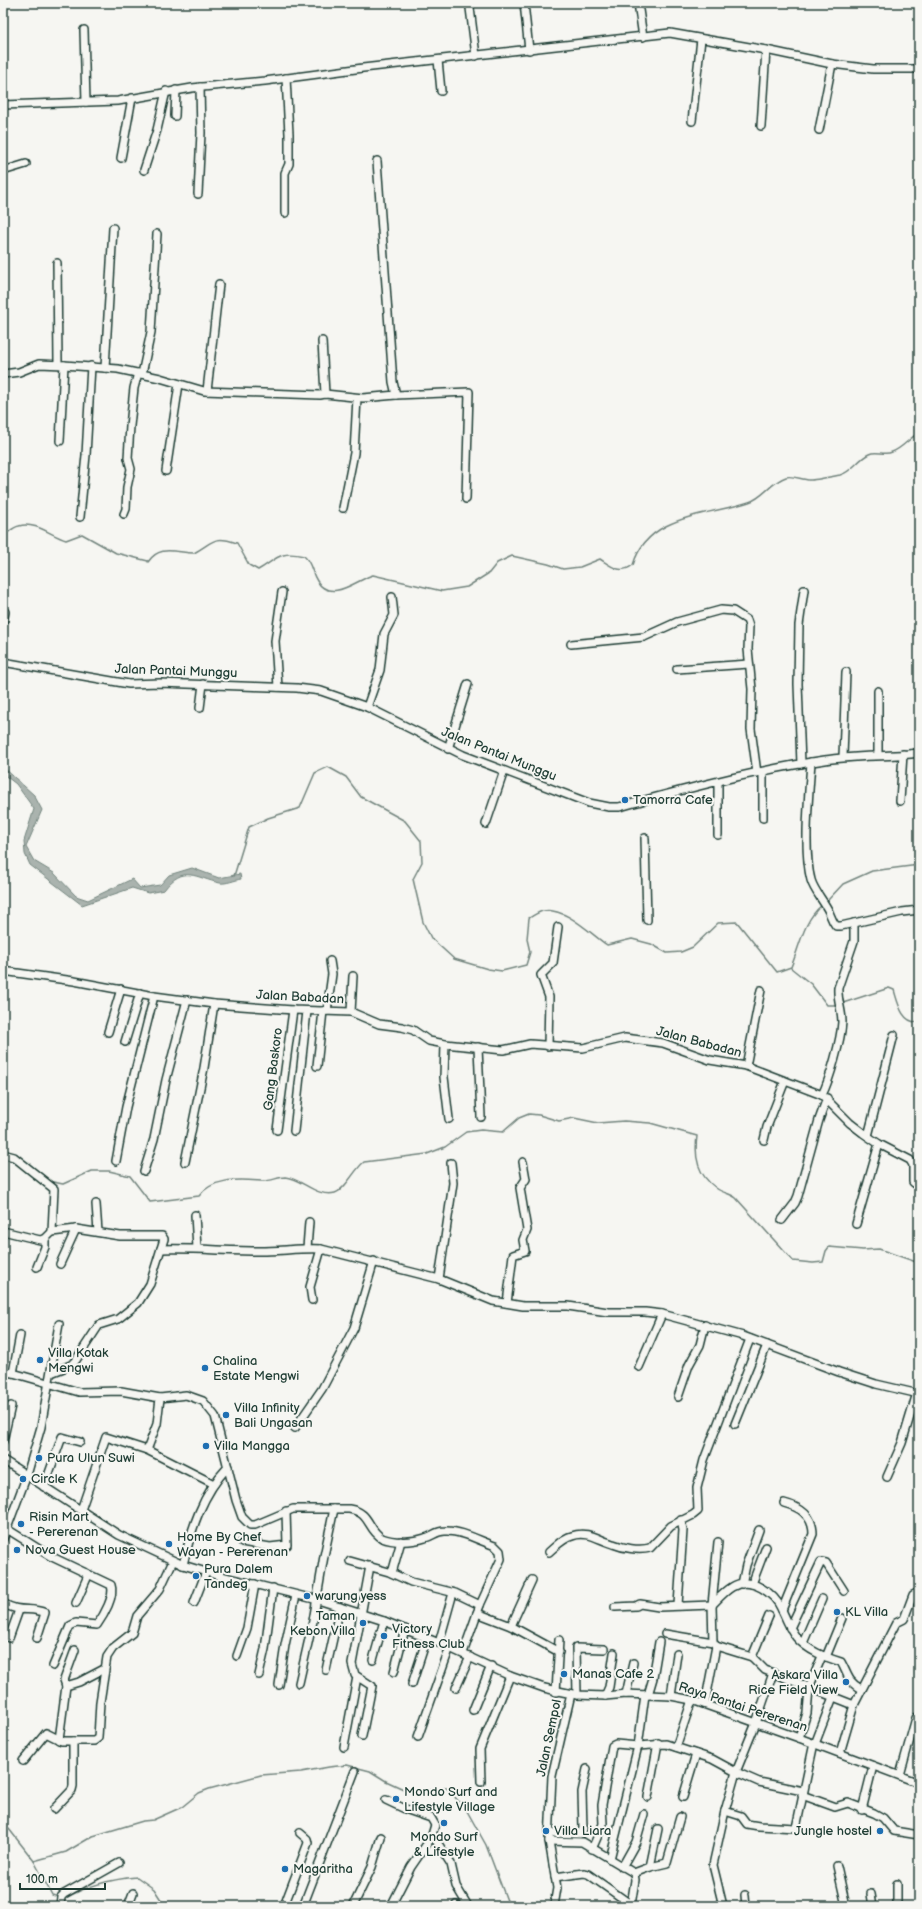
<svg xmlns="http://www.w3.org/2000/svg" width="922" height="1909" font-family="'Balsamiq Sans',sans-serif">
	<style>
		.water { fill: #aab3ae; stroke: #72847d }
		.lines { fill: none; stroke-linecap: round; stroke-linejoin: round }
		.stream { stroke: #72847d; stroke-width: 1.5 }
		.minor-casing { stroke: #1f3d34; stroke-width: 10 }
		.minor { stroke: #f6f6f2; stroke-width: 7 }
		.poi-dot { fill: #1f6fb2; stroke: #f6f6f2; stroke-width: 1.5 }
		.labels { text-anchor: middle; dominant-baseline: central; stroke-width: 4; stroke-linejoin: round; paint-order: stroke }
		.street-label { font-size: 13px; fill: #1f3d34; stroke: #f6f6f2 }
		.poi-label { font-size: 13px; fill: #1f3d34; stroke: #f6f6f2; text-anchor: start }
	</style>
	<rect width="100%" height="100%" fill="#f6f6f2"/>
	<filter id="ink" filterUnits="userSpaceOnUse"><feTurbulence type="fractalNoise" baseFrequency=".025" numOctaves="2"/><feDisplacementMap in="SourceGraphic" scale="8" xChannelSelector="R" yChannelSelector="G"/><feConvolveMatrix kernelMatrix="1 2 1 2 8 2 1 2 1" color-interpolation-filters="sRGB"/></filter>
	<g filter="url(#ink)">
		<path class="water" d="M 3,767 L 34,795 L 42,810 L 26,847 L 34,861 L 54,873 L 76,896 L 88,900 L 132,879 L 140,888 L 160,885 L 169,875 L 192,868 L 219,878 L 240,874 L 241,879 C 235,880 226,884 220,883 C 195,878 184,864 164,890 L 148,893 L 132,888 L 82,905 L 30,865 L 25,854 L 24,841 L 34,809 L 16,784 L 3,774 Z"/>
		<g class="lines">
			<g class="stream">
				<path d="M 3,536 C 8,533 13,527 19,526 C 35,521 52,536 66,540 L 82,534 L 116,553 L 148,561"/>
				<path d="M 148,562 C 160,544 176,553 194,553 C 214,542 213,535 237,543 L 249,565 L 258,570 C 277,559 279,550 304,556 C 312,563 311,572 317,581 C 331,604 358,579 373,575 L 442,591 L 467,587 L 489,573 L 497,563 L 512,556 L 548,564 L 563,569 L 580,567 L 600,559 C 611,566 620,575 633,565 C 648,514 707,516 749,502 C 763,498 771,482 786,477 C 793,475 802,480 810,480 C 815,480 834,476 840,475 C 852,472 858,459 869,454 C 876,450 885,456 892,452 C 903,448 909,438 919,433"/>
				<path d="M 234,876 L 249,827 L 268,818 L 300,808 L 315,773 L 328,767 L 346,777 L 361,797 L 405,821 L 421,841 L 422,862 L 413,879 L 423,922 L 431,938 L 454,959 L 488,969 L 502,971 L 526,965 L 530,952 L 527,939 L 529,918 C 533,916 538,912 543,911 C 564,906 591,934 607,945 L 632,939 L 651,944 L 667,953 L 681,952 L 693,947 L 718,923 L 737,922 L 777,972 L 791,967 C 800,946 803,921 822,905"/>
				<polyline points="828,900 843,884 872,871 919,865"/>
				<polyline points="791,968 811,984 827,1005 837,1005"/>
				<path d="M 843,1003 L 889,988 L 894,990 C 898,1003 902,1024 919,1022"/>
				<polyline points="3,1150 8,1152"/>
				<path d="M 48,1181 L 63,1184 L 92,1171 L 109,1171 L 130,1176 L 150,1202 L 199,1196 C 214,1176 242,1180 264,1181 C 271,1181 279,1177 285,1177 C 301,1178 317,1198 335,1193 C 345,1190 354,1170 364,1162 L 427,1154 L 445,1147 L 466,1132 L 481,1130 L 503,1132 L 519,1118 L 529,1114 L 539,1115 L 559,1121 L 574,1118 L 598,1123 L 624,1121 L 650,1123 L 697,1136 C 694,1158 698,1175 716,1188 C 722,1193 730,1193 736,1198 L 793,1261 L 813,1263 L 823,1262 L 826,1251 L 829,1247 L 863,1250 L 879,1249 L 919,1263"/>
				<polyline points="3,1828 9,1829 34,1861 52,1895 59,1897"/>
				<polyline points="34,1861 66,1852 93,1836 143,1821 153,1820 182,1807 199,1793 209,1789 261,1775 301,1772 329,1767 347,1765 370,1771 386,1781 410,1792 447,1788 467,1811 486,1845 509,1906"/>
				<path d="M 64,1899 C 86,1886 112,1879 137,1877 L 154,1889 L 165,1906"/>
			</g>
			<g class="minor-casing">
				<g id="minor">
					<polyline points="524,3 529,50"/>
					<polyline points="638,3 643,37"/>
					<polyline points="470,8 476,56"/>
					<polyline points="84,30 86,102"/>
					<polyline points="438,60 441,91"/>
					<polyline points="3,105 118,101 192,88 265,81 363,68 670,33 766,50 832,64 873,69 919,69"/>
					<polyline points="175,116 176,90"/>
					<polyline points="692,121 701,39"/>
					<polyline points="761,126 766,50"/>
					<polyline points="819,130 832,64"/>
					<polyline points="121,158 132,98"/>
					<polyline points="377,161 393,382 396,395"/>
					<polyline points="144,170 157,130 166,91"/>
					<polyline points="3,171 26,164"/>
					<polyline points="198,194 201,133 200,87"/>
					<polyline points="285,213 285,173 289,164 289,134 286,78"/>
					<polyline points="57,263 58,364"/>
					<polyline points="322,341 325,394"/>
					<polyline points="105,368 113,228"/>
					<polyline points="3,374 19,372 39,364 64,365 118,369 160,378 204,391 320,395 325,394 363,398 396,395 469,392 466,499"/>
					<polyline points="142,374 151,332 157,234"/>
					<polyline points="207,391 219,284"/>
					<polyline points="60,441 64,365"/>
					<polyline points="166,471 179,384"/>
					<polyline points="343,508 354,453 357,398"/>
					<polyline points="124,514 126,509 127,487 131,469 128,458 130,426 134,388 138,373"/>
					<polyline points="80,517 86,455 91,366"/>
					<polyline points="3,622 5,612"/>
					<polyline points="571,644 644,637 677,622 721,610 733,611 747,620 749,626 748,649 752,689 751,729 757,773"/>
					<path d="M 3,662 L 129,684 L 160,683 L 297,688 L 321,691 L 367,707 L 463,755 L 589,803 L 609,807 L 619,807 C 687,789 755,770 825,760 C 856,755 888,757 919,753"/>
					<polyline points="677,669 749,664"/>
					<polyline points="278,687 275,641 282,592"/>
					<polyline points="367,707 380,670 384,634 394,615 392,597"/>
					<polyline points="200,708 203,684"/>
					<polyline points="448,749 468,684"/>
					<polyline points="878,755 878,691"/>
					<polyline points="843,757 846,672"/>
					<path d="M 811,762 C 809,794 803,850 811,880 C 814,891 824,901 829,912 C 831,917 832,921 836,926 L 841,926 L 902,912 L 919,910"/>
					<polyline points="801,764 798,684 799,625 804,590"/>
					<polyline points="718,782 718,835"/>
					<polyline points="900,801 903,754"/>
					<polyline points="763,818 763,772"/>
					<polyline points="486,824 504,771"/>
					<polyline points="645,838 647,920"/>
					<polyline points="3,971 74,981 154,996 214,1004 293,1010 351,1012 379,1024 402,1027 413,1030 429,1041 445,1044 503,1050 530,1044 583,1048 625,1038 663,1043 710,1060 746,1066 822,1095 850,1123 863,1133 879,1144 910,1160 913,1165 913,1182 919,1187"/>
					<polyline points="327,1011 332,974 330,961"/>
					<polyline points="351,1012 353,976"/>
					<polyline points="108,1032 121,989"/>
					<polyline points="125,1042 140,993"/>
					<polyline points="445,1044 444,1077 449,1119"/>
					<polyline points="548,1046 549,997 541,975 553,963 558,927"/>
					<polyline points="478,1047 481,1117"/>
					<polyline points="317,1066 323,1011"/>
					<polyline points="746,1066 761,990"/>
					<path d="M 822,1095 C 830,1079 841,1040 842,1022 C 842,1010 837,999 838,988 L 854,941 L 854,923"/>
					<polyline points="277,1130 293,1010"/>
					<polyline points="294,1131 307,1011"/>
					<polyline points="868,1136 894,1035"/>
					<polyline points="764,1140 767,1127 785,1081"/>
					<polyline points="3,1154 14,1157 54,1189 52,1232 45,1239 40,1240 3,1231"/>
					<polyline points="116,1161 126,1107 154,996"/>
					<polyline points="185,1162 204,1068 214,1004"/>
					<polyline points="144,1171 154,1139 166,1080 187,1000"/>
					<polyline points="96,1204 98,1232"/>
					<polyline points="195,1215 197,1248"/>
					<polyline points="782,1220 795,1203 798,1196 819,1120 827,1098"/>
					<polyline points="856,1224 879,1144"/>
					<polyline points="307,1248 309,1222"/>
					<path d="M 161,1249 C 194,1248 227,1251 260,1251 C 280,1251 301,1248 321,1249 L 439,1279 L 493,1301 L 523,1306 L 568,1306 L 608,1312 L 645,1312 L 662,1314 L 743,1336 L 839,1372 L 876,1384 L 919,1394"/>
					<polyline points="60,1264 76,1229"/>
					<polyline points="37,1267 45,1247 45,1239"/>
					<polyline points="439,1279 453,1183 451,1163"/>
					<polyline points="312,1300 310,1287 321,1249"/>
					<polyline points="507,1303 513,1255 525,1251 523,1240 527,1230 520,1188 526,1179 523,1162"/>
					<polyline points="639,1367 662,1314"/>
					<path d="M 3,1372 L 13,1373 L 79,1392 L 121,1391 L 160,1398 L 186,1395 L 203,1401 L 215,1416 L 236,1500 L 242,1517 L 250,1525 L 255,1525 L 293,1509 L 349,1509 C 371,1512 367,1530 382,1538 C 394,1543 413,1542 425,1538 C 433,1536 436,1531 445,1531 C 461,1530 480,1541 495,1546 L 500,1551 L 501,1559 L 480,1605 L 463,1653"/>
					<polyline points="13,1373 20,1335"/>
					<polyline points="51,1373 71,1365 76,1360 99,1325 118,1319 138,1303 150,1284 164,1239 162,1236 120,1236 76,1229 52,1232"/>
					<polyline points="678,1397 689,1365 700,1345 705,1325"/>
					<polyline points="735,1424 767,1345"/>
					<polyline points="295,1428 322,1389 354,1328 374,1261"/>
					<polyline points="3,1441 11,1406"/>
					<polyline points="147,1450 157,1424 160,1398"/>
					<polyline points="3,1460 119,1535 183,1565 213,1574 318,1600 384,1621 439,1643 510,1676 544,1688 577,1695 605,1696 626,1694 671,1696 692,1700 799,1738 919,1783"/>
					<polyline points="887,1477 902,1443 917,1393"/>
					<polyline points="44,1487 62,1437 80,1442"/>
					<polyline points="81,1510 106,1437 147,1450 214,1484"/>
					<path d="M 7,1529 L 50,1556 L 111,1585 C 115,1596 104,1615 97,1625 L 76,1623 L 70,1626 L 53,1666"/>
					<polyline points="3,1539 27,1475 41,1427 59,1324"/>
					<polyline points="242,1542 270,1547 287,1545 286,1511"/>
					<polyline points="718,1542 712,1605 713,1642 716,1646 752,1657 765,1670 854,1705"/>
					<path d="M 549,1552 C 556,1546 563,1538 572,1536 C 587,1530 599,1540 613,1544 C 623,1548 639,1551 650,1548 L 671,1526 L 693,1515 L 698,1511 L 697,1488 L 704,1460 L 750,1339"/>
					<polyline points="350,1561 389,1572 411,1582 455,1593 480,1605"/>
					<path d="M 183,1565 C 191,1530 202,1494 228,1467"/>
					<polyline points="392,1573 401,1541"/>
					<polyline points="742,1584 746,1565 759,1530"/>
					<polyline points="752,1584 766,1547"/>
					<path d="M 3,1603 C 20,1614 31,1606 45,1613 L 37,1638"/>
					<polyline points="76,1603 87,1578 86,1573"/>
					<polyline points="194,1603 206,1572"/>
					<polyline points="678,1605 683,1530 681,1520"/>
					<path d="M 712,1605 C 718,1599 725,1591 732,1587 C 751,1575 775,1594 782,1610 C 786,1619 790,1629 796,1637 C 808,1651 825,1657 841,1662 C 848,1674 847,1681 861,1689"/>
					<polyline points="615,1607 636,1606 640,1604 659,1607 712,1605"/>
					<path d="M 782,1610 L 813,1534 C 813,1516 800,1507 784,1503"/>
					<polyline points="477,1613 511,1626 559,1652"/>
					<polyline points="511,1626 532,1580"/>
					<polyline points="790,1628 821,1562 826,1563 844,1591"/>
					<polyline points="665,1634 713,1642"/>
					<polyline points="9,1638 19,1610"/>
					<polyline points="439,1643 453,1593"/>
					<polyline points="803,1643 822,1599"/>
					<polyline points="237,1656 247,1628 255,1584"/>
					<polyline points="752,1657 769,1616"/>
					<polyline points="826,1657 842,1618"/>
					<polyline points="373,1660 384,1621"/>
					<polyline points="326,1670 340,1607"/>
					<polyline points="394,1672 405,1629"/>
					<polyline points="259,1675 265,1649 273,1588"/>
					<polyline points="299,1683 313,1621 324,1556 334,1509"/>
					<polyline points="412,1684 427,1638"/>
					<polyline points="279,1685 285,1645 296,1595"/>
					<polyline points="66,1686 79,1682 104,1669"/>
					<polyline points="456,1688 470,1657"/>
					<polyline points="556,1692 559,1640"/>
					<polyline points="626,1694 633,1663"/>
					<polyline points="577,1695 576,1648 604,1649"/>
					<polyline points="648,1695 653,1678 659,1642"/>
					<polyline points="605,1696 609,1687 614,1653"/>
					<polyline points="671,1696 677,1654"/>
					<polyline points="705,1704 716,1646"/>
					<polyline points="473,1710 491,1666"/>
					<polyline points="362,1736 372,1686 355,1675 352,1664 370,1566"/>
					<polyline points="418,1737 450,1647"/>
					<polyline points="799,1738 807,1713 809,1688 822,1656"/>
					<polyline points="59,1740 66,1686 64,1680 75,1650"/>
					<polyline points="815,1744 833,1697"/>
					<polyline points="344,1747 357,1677"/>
					<polyline points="676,1747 692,1700"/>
					<polyline points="840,1753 854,1705 896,1623 904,1619 913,1595 919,1592"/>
					<polyline points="23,1761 46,1733 62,1741 94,1741 98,1738 100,1702 107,1657 113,1648 132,1633 137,1616 160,1589 173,1561"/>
					<polyline points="900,1775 916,1718 919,1716"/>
					<polyline points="481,1782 480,1749 510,1676"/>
					<polyline points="802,1795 835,1807 848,1803 874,1813 883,1818 894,1831 919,1835"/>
					<polyline points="648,1797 658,1743"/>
					<polyline points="683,1797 696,1754"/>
					<polyline points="386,1800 405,1809 431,1818 435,1825 431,1838 411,1867 391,1906"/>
					<polyline points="54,1809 72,1790 73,1786 73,1741"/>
					<polyline points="862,1810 873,1766"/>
					<polyline points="725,1811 741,1816 747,1824 759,1826 796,1828 814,1743"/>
					<polyline points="549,1833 580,1834 583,1829 582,1792 587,1769"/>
					<polyline points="431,1838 435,1839 451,1864 456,1886 468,1906"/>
					<polyline points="549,1841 582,1842 634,1873 635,1880 631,1905"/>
					<polyline points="592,1849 603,1824 602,1805 612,1746 616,1744 638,1746 666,1744 712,1759 736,1772 759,1782 803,1791"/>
					<polyline points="610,1859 638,1746 645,1695"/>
					<polyline points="837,1866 846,1906"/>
					<polyline points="622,1867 636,1842 644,1814"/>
					<polyline points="650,1867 667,1863 680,1817"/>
					<polyline points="634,1873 650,1867 658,1829"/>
					<polyline points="555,1877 584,1873 588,1874 633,1906"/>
					<polyline points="871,1894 873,1906"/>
					<polyline points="745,1895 746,1906"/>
					<polyline points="60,1906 61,1897 64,1894 119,1863"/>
					<polyline points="128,1906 133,1893"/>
					<polyline points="284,1906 308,1843 307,1839 300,1833"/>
					<polyline points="303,1906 355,1771"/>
					<polyline points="353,1906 372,1867 381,1837"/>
					<polyline points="455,1906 456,1905"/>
					<polyline points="554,1906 557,1888 549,1841 552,1776 571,1694"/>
					<polyline points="723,1906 713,1865 725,1811 736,1772 756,1723 773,1673"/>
					<polyline points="897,1906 897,1884"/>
				</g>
			</g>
			<use href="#minor" class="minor"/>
		</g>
	</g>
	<g class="poi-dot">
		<circle cx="625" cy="800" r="4"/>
		<circle cx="40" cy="1360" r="4"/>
		<circle cx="205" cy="1368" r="4"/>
		<circle cx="226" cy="1415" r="4"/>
		<circle cx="206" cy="1446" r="4"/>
		<circle cx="39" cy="1458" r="4"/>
		<circle cx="23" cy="1479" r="4"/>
		<circle cx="21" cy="1524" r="4"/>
		<circle cx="169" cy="1544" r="4"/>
		<circle cx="17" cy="1550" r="4"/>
		<circle cx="196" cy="1576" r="4"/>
		<circle cx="307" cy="1596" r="4"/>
		<circle cx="837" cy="1612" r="4"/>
		<circle cx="363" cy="1623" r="4"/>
		<circle cx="384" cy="1636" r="4"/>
		<circle cx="564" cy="1674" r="4"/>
		<circle cx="846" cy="1682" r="4"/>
		<circle cx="396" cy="1799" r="4"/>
		<circle cx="444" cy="1823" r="4"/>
		<circle cx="546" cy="1831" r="4"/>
		<circle cx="880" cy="1831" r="4"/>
		<circle cx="285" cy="1869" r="4"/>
	</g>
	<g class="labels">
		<g class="street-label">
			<text transform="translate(176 671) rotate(2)">Jalan Pantai Munggu</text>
			<text transform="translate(499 754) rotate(22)">Jalan Pantai Munggu</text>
			<text transform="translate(300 997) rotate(3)">Jalan Babadan</text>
			<text transform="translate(699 1042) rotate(15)">Jalan Babadan</text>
			<text transform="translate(273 1069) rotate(-83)">Gang Baskoro</text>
			<text transform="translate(743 1707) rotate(18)">Raya Pantai Pererenan</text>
			<text transform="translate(549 1738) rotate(-78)">Jalan Sempol</text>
		</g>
		<g class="poi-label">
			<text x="633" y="800">Tamorra Cafe</text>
			<text x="48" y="1353">Villa Kotak<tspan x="48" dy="15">Mengwi</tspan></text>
			<text x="213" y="1361">Chalina<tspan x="213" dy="15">Estate Mengwi</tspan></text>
			<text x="234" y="1408">Villa Infinity<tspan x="234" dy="15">Bali Ungasan</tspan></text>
			<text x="214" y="1446">Villa Mangga</text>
			<text x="47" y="1458">Pura Ulun Suwi</text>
			<text x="31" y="1479">Circle K</text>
			<text x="29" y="1517">Risin Mart<tspan x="29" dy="15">- Pererenan</tspan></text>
			<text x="177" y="1537">Home By Chef<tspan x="177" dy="15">Wayan - Pererenan</tspan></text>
			<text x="25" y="1550">Nova Guest House</text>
			<text x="204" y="1569">Pura Dalem<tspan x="204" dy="15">Tandeg</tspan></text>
			<text x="315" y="1596">warung yess</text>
			<text x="845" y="1612">KL Villa</text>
			<text x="355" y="1616" text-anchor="end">Taman<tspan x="355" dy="15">Kebon Villa</tspan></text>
			<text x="392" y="1629">Victory<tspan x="392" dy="15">Fitness Club</tspan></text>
			<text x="572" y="1674">Manas Cafe 2</text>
			<text x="838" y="1675" text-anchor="end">Askara Villa<tspan x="838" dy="15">Rice Field View</tspan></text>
			<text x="404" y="1792">Mondo Surf and<tspan x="404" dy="15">Lifestyle Village</tspan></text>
			<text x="554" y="1831">Villa Liara</text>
			<text x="872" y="1831" text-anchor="end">Jungle hostel</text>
			<text x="444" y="1837" text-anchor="middle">Mondo Surf<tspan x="444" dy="15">&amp; Lifestyle</tspan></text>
			<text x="293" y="1869">Magaritha</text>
		</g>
	</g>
	<rect width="922" height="1909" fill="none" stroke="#f6f6f2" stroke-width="16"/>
	<rect x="8" y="8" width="906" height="1893" fill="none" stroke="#1f3d34" stroke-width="1.5" filter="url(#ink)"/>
	<path d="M20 1883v6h85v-6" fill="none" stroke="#1f3d34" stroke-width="2"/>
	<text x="26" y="1883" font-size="12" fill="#1f3d34" stroke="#f6f6f2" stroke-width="3" paint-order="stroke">100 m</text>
</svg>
